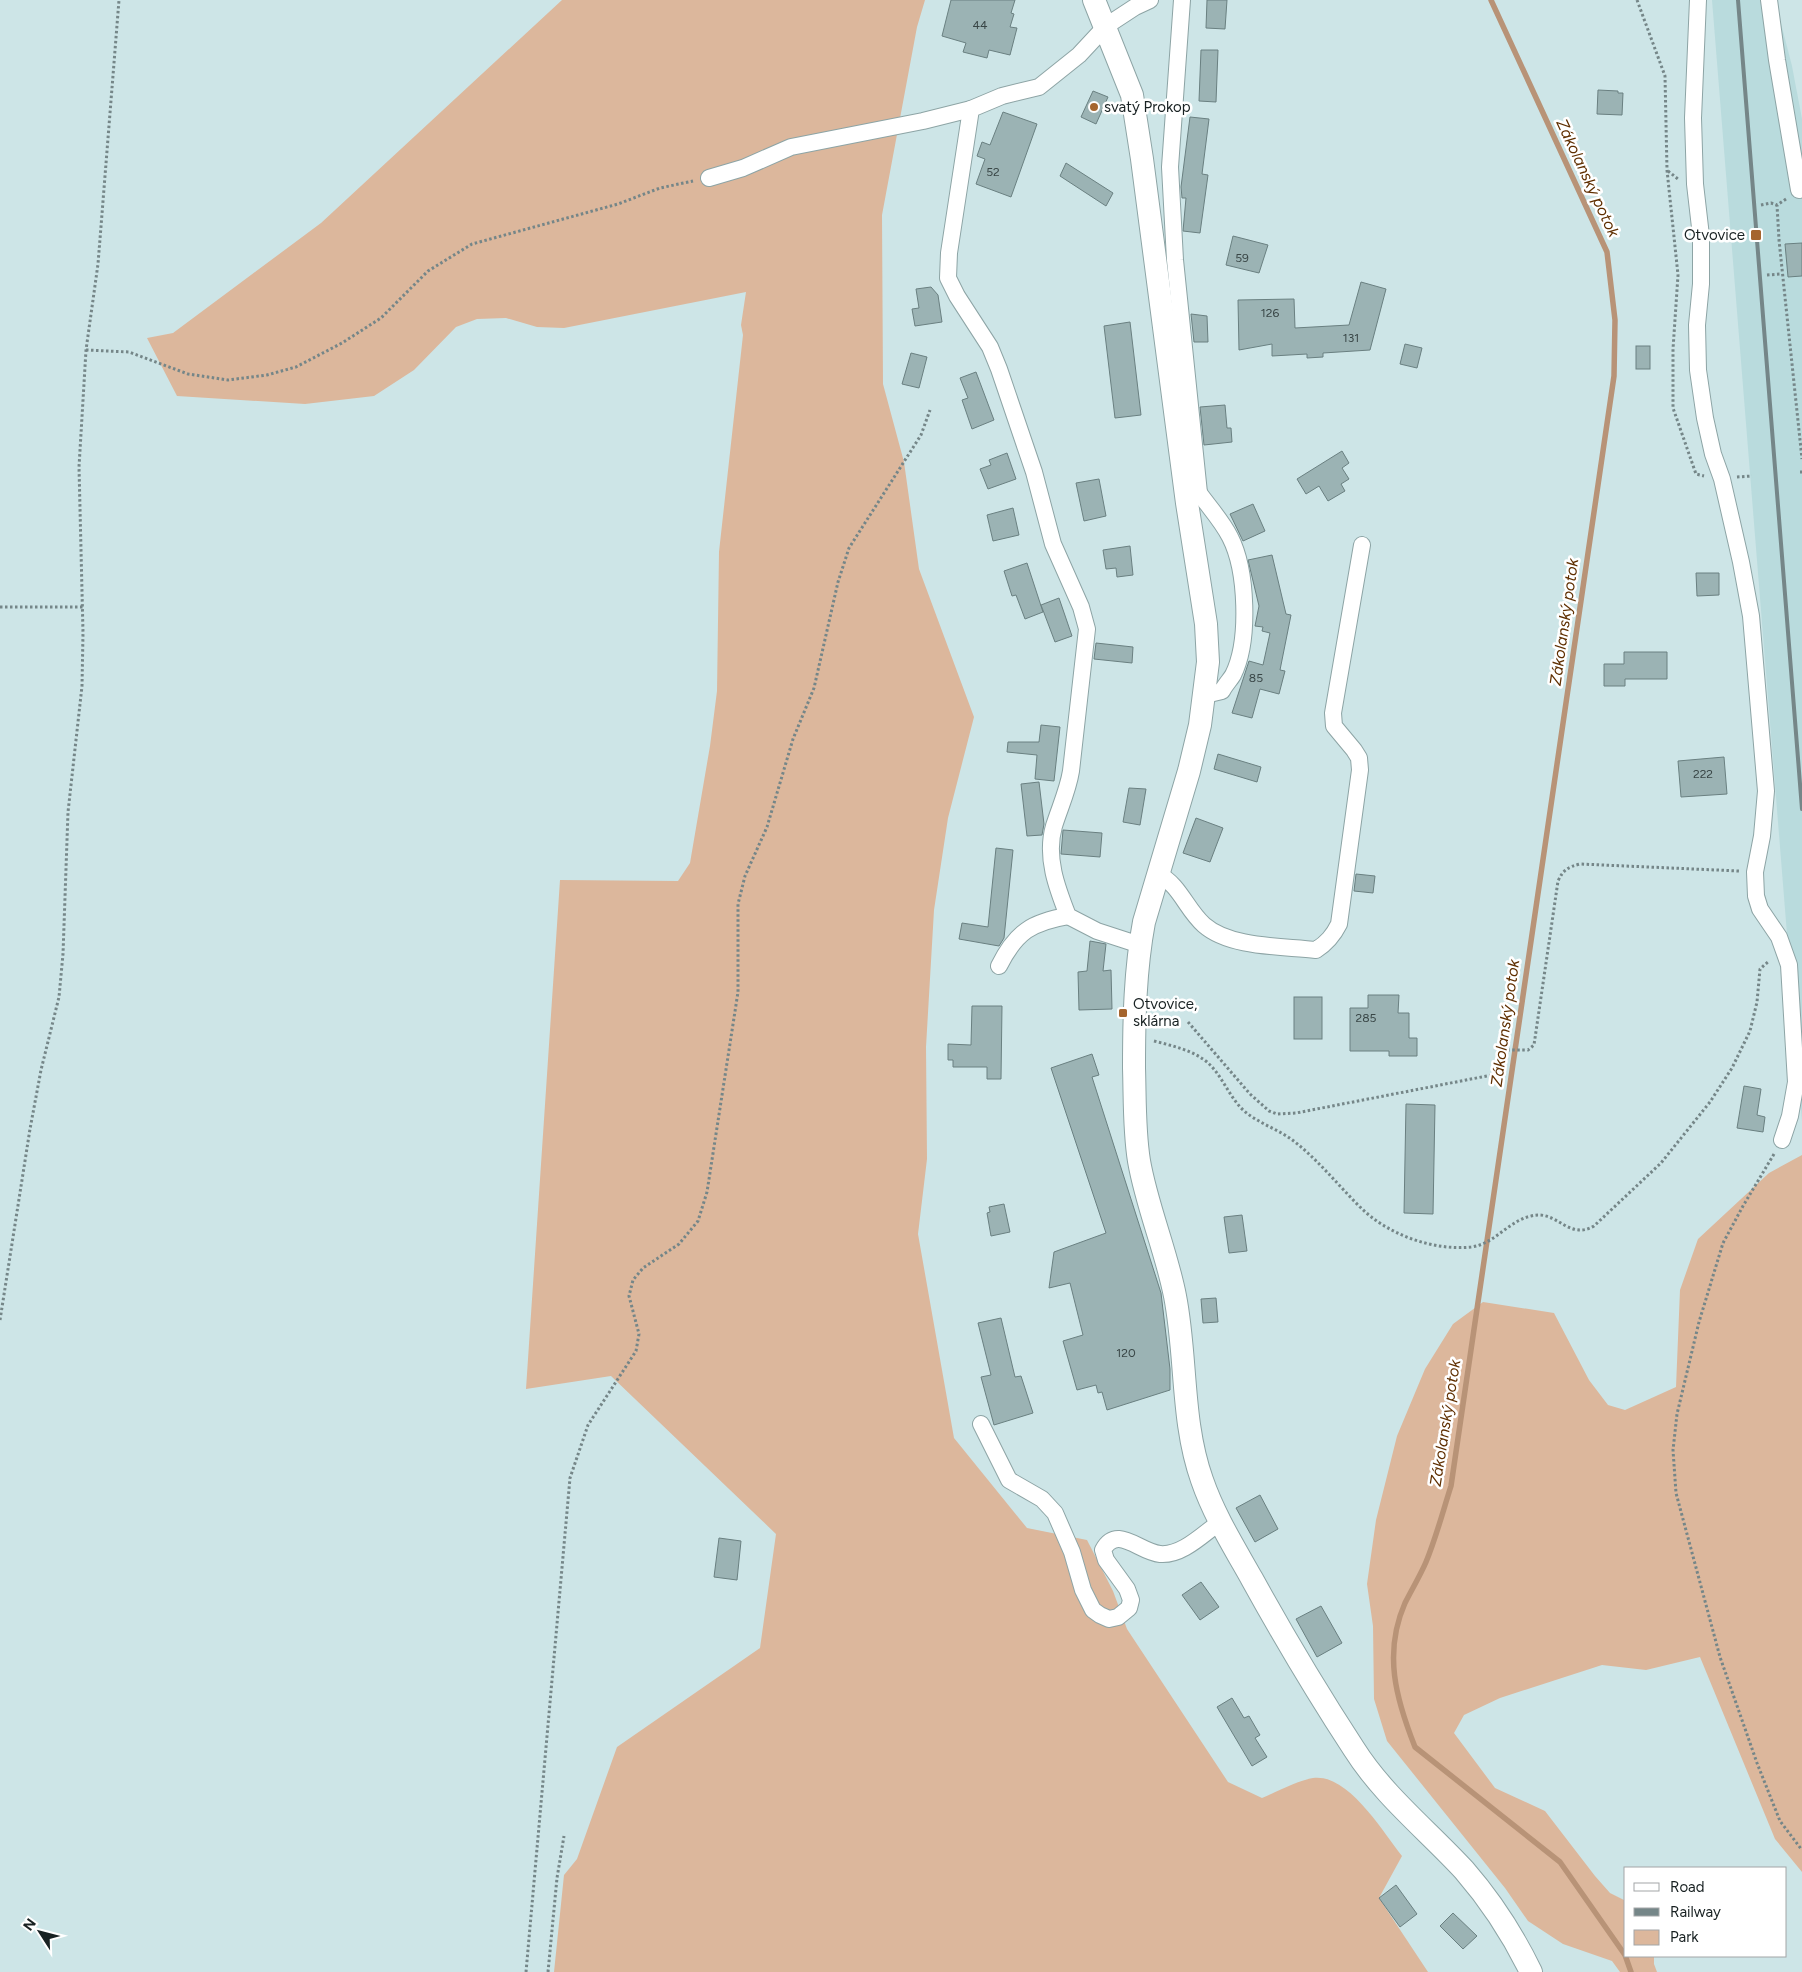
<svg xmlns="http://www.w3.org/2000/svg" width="1802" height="1972" font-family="Figtree,sans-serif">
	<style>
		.built { fill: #b9dbdd }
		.green { fill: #dcb79c }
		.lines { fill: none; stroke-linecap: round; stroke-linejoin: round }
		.stream { stroke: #b89377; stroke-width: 5.5 }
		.building { fill: #9bb3b4; stroke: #6a8081 }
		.minor-casing { stroke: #8da4a5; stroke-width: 18 }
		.secondary-casing { stroke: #8da4a5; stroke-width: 24 }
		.path { stroke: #758688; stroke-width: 3; stroke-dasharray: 2.5 2.5; stroke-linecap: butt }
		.minor { stroke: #fff; stroke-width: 16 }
		.secondary { stroke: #fff; stroke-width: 22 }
		.rail { stroke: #758688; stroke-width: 4 }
		.poi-dot { fill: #a5652e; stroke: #fff; stroke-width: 2 }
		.labels { text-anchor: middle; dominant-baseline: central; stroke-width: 5; stroke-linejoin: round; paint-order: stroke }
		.number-label { font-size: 12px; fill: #394646 }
		.poi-label { font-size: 15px; fill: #182122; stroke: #fff; text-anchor: start }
		.water-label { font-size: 16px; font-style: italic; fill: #5f2f00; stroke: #fff }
	</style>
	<rect width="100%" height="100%" fill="#cde5e7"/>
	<polygon class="built" points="1712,0 1775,0 1792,66 1802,119 1802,1121"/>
	<g class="green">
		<path d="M 562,0 L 925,0 L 917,27 L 882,215 L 883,384 L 904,462 L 919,569 L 974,717 L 948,818 L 934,910 L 926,1047 L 927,1159 L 918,1234 L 954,1438 L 1027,1528 L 1087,1540 L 1113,1591 L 1127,1629 L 1228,1782 L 1262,1798 C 1276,1792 1299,1780 1313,1778 C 1348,1773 1383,1832 1402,1856 L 1379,1898 L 1428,1972 L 554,1972 L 564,1875 L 577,1859 L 617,1747 L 760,1648 L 776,1534 L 611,1376 L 526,1389 L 560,880 L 678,881 L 690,863 L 710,746 L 717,691 L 719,552 L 743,335 L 741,325 L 746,292 L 564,328 L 537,327 L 506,318 L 477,319 L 456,327 L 414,370 L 374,396 L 305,404 L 177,396 L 147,338 L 173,333 L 321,223 Z"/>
		<polygon points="1802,1155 1802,1872 1775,1839 1700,1657 1646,1670 1602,1665 1500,1698 1464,1715 1454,1733 1495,1788 1545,1811 1595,1876 1610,1893 1626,1901 1626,1956 1654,1956 1654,1964 1657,1972 1620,1972 1612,1961 1563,1944 1528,1921 1505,1888 1387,1741 1374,1699 1373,1626 1367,1584 1376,1520 1397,1436 1425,1369 1453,1324 1483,1302 1554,1313 1589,1380 1608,1405 1625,1410 1676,1387 1680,1290 1698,1239 1769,1173"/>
	</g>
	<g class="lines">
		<path class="stream" d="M 1491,0 L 1607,252 L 1615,320 L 1614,376 L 1451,1486 C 1443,1511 1436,1538 1426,1562 C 1420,1576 1412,1589 1405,1603 C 1383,1653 1396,1699 1415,1747 L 1560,1862 L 1625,1955 L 1631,1972"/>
	</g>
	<g class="building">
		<polygon points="951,0 1015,0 1011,13 1014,14 1010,27 1017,28 1010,55 989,50 987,58 963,52 966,43 942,36"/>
		<polygon points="1207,0 1227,0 1225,29 1206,28"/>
		<polygon points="1201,50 1218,50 1216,102 1199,101"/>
		<polygon points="1598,90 1618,91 1618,93 1623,93 1622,115 1597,114"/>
		<polygon points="1093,91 1108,97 1096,124 1081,117"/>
		<polygon points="1003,112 1037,124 1011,197 976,184 985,159 977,156 982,142 990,145"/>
		<polygon points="1190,117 1209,119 1202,174 1208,175 1200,233 1183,231 1186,198 1182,198 1181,187"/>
		<polygon points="1066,163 1113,193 1106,206 1060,176"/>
		<polygon points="1233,236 1268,245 1259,273 1226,265"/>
		<polygon points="1802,243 1802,276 1788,277 1785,244"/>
		<polygon points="1361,282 1386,289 1370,350 1323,353 1323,357 1307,358 1307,354 1272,356 1272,344 1239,350 1238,300 1294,299 1295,328 1349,325"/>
		<polygon points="931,287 938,295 942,322 915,326 912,309 919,308 916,289"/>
		<polygon points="1191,314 1207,316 1208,342 1194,342"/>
		<polygon points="1130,322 1141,415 1115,418 1104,326"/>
		<polygon points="1405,344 1422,348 1417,368 1400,364"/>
		<rect x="1636" y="346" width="14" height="23"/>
		<polygon points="911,353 927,357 919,388 902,384"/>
		<polygon points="976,372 994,420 972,429 962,400 968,398 960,378"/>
		<polygon points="1225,405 1227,428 1231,428 1232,442 1204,445 1200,407"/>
		<polygon points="1342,451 1349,463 1342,468 1349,479 1341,484 1345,491 1328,501 1319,486 1306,494 1297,479"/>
		<polygon points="1007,453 1016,479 988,489 980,469 991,465 989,460"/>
		<polygon points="1099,479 1106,516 1084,521 1076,483"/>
		<polygon points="1253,504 1265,531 1243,541 1230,514"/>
		<polygon points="1013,508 1019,535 993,541 987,515"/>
		<polygon points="1130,546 1133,575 1117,577 1116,568 1106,569 1103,550"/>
		<polygon points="1272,555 1286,614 1291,615 1280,670 1285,671 1279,694 1260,689 1252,718 1232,713 1249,661 1263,665 1270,633 1262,631 1263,627 1255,626 1259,606 1248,560"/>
		<polygon points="1027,563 1043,612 1025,619 1016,595 1012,596 1004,571"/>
		<polygon points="1696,573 1719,573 1719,595 1697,596"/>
		<polygon points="1059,598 1072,636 1055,642 1041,605"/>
		<polygon points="1096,643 1133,647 1132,663 1094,659"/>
		<polygon points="1624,652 1667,652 1667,679 1625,679 1625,686 1604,686 1604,664 1624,664"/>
		<polygon points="1041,725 1060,727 1054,781 1035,779 1037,755 1007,752 1008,742 1039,742"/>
		<polygon points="1218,754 1261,767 1257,782 1214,769"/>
		<polygon points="1724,757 1727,794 1681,797 1678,761"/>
		<polygon points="1039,782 1044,824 1042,835 1027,836 1021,784"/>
		<polygon points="1129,788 1146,789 1140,825 1123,822"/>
		<polygon points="1196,818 1223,828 1210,862 1183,853"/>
		<polygon points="1063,830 1102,833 1100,857 1061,854"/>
		<polygon points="996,848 1013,850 1004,938 999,946 959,939 962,923 988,927"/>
		<polygon points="1356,874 1375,876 1373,893 1354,891"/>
		<polygon points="1090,941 1106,944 1103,971 1111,970 1112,1009 1079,1010 1078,972 1087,971"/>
		<polygon points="1368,995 1399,995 1398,1013 1409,1013 1409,1038 1417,1038 1417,1056 1389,1056 1389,1051 1350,1051 1350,1008 1368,1008"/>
		<rect x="1294" y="997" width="28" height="42"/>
		<polygon points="972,1006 1002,1006 1001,1079 987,1079 987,1067 953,1067 953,1060 948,1060 948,1044 971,1045"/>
		<polygon points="1092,1054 1099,1075 1092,1077 1161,1293 1170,1369 1170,1390 1107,1410 1102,1392 1098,1393 1096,1385 1077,1390 1063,1341 1083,1335 1070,1283 1049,1288 1054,1252 1106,1233 1051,1068"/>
		<polygon points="1744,1086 1761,1089 1757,1115 1765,1117 1763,1132 1737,1128"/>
		<polygon points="1406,1104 1435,1105 1433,1214 1404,1213"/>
		<polygon points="1004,1204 1010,1232 991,1236 987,1213 990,1212 989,1207"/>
		<polygon points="1242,1215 1247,1251 1229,1253 1224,1217"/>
		<polygon points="1216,1298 1218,1322 1203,1323 1201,1299"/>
		<polygon points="1001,1318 1015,1377 1021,1376 1033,1413 994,1425 981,1377 991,1375 978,1323"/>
		<polygon points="1260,1495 1278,1529 1255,1542 1236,1508"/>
		<polygon points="719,1538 741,1541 737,1580 714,1577"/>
		<polygon points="1201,1582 1219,1607 1200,1620 1182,1595"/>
		<polygon points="1321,1606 1342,1643 1317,1657 1296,1619"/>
		<polygon points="1232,1698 1244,1718 1249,1716 1260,1735 1255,1738 1267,1757 1252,1766 1217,1707"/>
		<polygon points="1396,1885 1417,1914 1400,1927 1379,1898"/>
		<polygon points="1453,1913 1477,1936 1463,1949 1440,1926"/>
	</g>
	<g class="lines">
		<g class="minor-casing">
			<g id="minor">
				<polyline points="1182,0 1170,167 1175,260 1199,493 1187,503"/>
				<polyline points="1698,0 1693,118 1695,184 1701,236 1701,284 1697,325 1698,370 1705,418 1713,454 1722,479 1741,562 1751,616 1766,791 1762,836 1755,872 1756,896 1760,909 1779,937 1789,965 1796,1082 1790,1116 1782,1140"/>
				<polyline points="1769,0 1777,60 1799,190"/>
				<polyline points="709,178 743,168 791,147 923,121 971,109"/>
				<path d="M 1199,493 C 1209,507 1222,521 1230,537 C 1247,570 1250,641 1233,675 C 1230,680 1225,685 1222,691 L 1205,695"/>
				<path d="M 1158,874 C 1180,885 1186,909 1204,925 C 1230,948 1283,946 1316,950 C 1327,943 1333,936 1339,924 L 1360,770 L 1359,758 L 1354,750 L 1334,726 L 1333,713 L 1362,545"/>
				<path d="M 1140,945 L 1097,931 L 1068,916 C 1057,888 1045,857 1054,826 C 1060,807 1068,790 1071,771 L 1087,629 L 1081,607 L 1053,544 L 1034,472 L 999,369 L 990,347 L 957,296 L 948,278 L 949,253 L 971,109 L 1002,96 L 1039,87 L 1079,55 L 1106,26 L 1135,7 L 1150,0"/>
				<path d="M 999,966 C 1016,932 1032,922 1068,916"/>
				<path d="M 981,1424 L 1009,1480 L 1042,1499 L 1055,1513 L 1072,1552 L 1083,1590 L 1093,1610 L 1100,1615 L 1109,1619 L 1118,1617 L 1129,1608 L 1131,1600 L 1127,1589 L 1106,1560 L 1103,1550 C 1117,1524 1139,1552 1160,1554 C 1182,1556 1203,1534 1220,1522"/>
			</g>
		</g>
		<g class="secondary-casing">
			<path id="secondary" d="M 1094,0 L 1132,95 L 1142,159 L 1187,503 L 1206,624 L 1208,662 L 1200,725 L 1189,771 L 1144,922 C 1135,970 1134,1020 1134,1068 C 1135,1099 1134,1130 1139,1161 C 1147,1207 1166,1250 1175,1296 C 1187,1357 1181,1421 1202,1480 C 1214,1515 1234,1547 1252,1579 C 1284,1637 1318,1694 1354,1749 C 1383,1795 1427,1830 1464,1870 C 1491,1901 1513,1935 1531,1972"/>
		</g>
		<g class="path">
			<polyline points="1637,0 1665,76 1667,170 1678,275 1673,349 1673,408 1696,474 1704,476"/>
			<polyline points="1668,171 1678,179"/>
			<polyline points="1786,199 1777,205 1779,240 1802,459"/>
			<polyline points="1761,205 1771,203 1777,205"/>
			<polyline points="1767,275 1781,274"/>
			<polyline points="86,350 129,352 188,374 228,380 267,375 296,367 342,343 381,318 428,271 472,244 618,204 660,188 693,181"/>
			<polyline points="1800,472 1802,472"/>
			<polyline points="1737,477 1752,476"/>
			<polyline points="0,607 83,607"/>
			<path d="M 1188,1022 L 1250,1094 L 1269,1111 L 1277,1114 L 1296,1113 L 1497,1074 L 1502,1070 L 1505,1053 L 1508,1050 L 1528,1050 L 1534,1045 L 1558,881 C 1563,870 1568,867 1580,864 L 1739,871"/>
			<path d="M 1154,1041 C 1173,1046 1192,1050 1207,1062 C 1221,1074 1228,1094 1241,1108 C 1256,1123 1279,1129 1295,1142 C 1319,1161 1338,1185 1360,1207 C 1387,1234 1432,1251 1471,1247 C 1495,1244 1508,1221 1531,1216 C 1557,1209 1568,1241 1594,1226 L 1661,1163 L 1710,1102 L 1732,1068 L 1750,1031 L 1757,1002 L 1760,969 L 1769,961"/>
			<polyline points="1774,1154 1743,1206 1723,1243 1699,1322 1677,1414 1673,1450 1676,1493 1720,1657 1757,1763 1780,1821 1802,1850"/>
			<polyline points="0,1320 30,1129 41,1070 59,997 63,954 68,812 82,686 83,633 79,467 86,350 98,264 119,0"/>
			<polyline points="526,1972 570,1478 588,1425 636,1351 639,1334 629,1296 633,1280 643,1268 679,1244 698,1221 707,1192 738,992 738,904 745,876 767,827 793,739 814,688 838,582 849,548 921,435 930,410"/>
			<polyline points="548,1972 557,1878 564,1836"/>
		</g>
		<use href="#minor" class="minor"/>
		<use href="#secondary" class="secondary"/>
		<polyline class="rail" points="1738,0 1802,809"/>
	</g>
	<g class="poi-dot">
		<circle cx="1094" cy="107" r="5"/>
		<rect x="1750" y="229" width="12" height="12" rx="2.5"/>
		<rect x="1118" y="1008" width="10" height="10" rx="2.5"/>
	</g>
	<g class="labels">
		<g class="number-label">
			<text x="980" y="25">44</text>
			<text x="993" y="172">52</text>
			<text x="1242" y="258">59</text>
			<text x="1270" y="313">126</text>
			<text x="1351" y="338">131</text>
			<text x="1256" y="678">85</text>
			<text x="1703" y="774">222</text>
			<text x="1366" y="1018">285</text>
			<text x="1126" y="1353">120</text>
		</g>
		<g class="poi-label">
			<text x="1104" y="107">svatý Prokop</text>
			<text x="1745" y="235" text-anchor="end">Otvovice</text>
			<text x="1133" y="1004">Otvovice,<tspan x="1133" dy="17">sklárna</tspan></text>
		</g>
		<g class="water-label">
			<text transform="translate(1588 178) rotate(65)">Zákolanský potok</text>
			<text transform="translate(1564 622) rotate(-82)">Zákolanský potok</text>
			<text transform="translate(1505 1023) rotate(-82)">Zákolanský potok</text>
			<text transform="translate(1445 1423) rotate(-81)">Zákolanský potok</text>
		</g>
	</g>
	<rect x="1624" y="1867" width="162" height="90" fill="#ffffff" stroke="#a3a6a7"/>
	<rect x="1634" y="1883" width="25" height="8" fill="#ffffff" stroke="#a3a6a7"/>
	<text x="1670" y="1892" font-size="15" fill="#182122">Road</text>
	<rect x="1634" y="1908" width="25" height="8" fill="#758688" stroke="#a3a6a7"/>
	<text x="1670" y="1917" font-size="15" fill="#182122">Railway</text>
	<rect x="1634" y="1930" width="25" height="15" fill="#dcb79c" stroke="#a3a6a7"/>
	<text x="1670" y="1942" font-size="15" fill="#182122">Park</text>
	<g transform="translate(40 1932) rotate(306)" stroke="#ffffff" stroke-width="4" paint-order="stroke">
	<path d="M0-4L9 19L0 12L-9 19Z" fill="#182122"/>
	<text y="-8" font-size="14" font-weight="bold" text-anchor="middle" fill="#182122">N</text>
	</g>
</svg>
